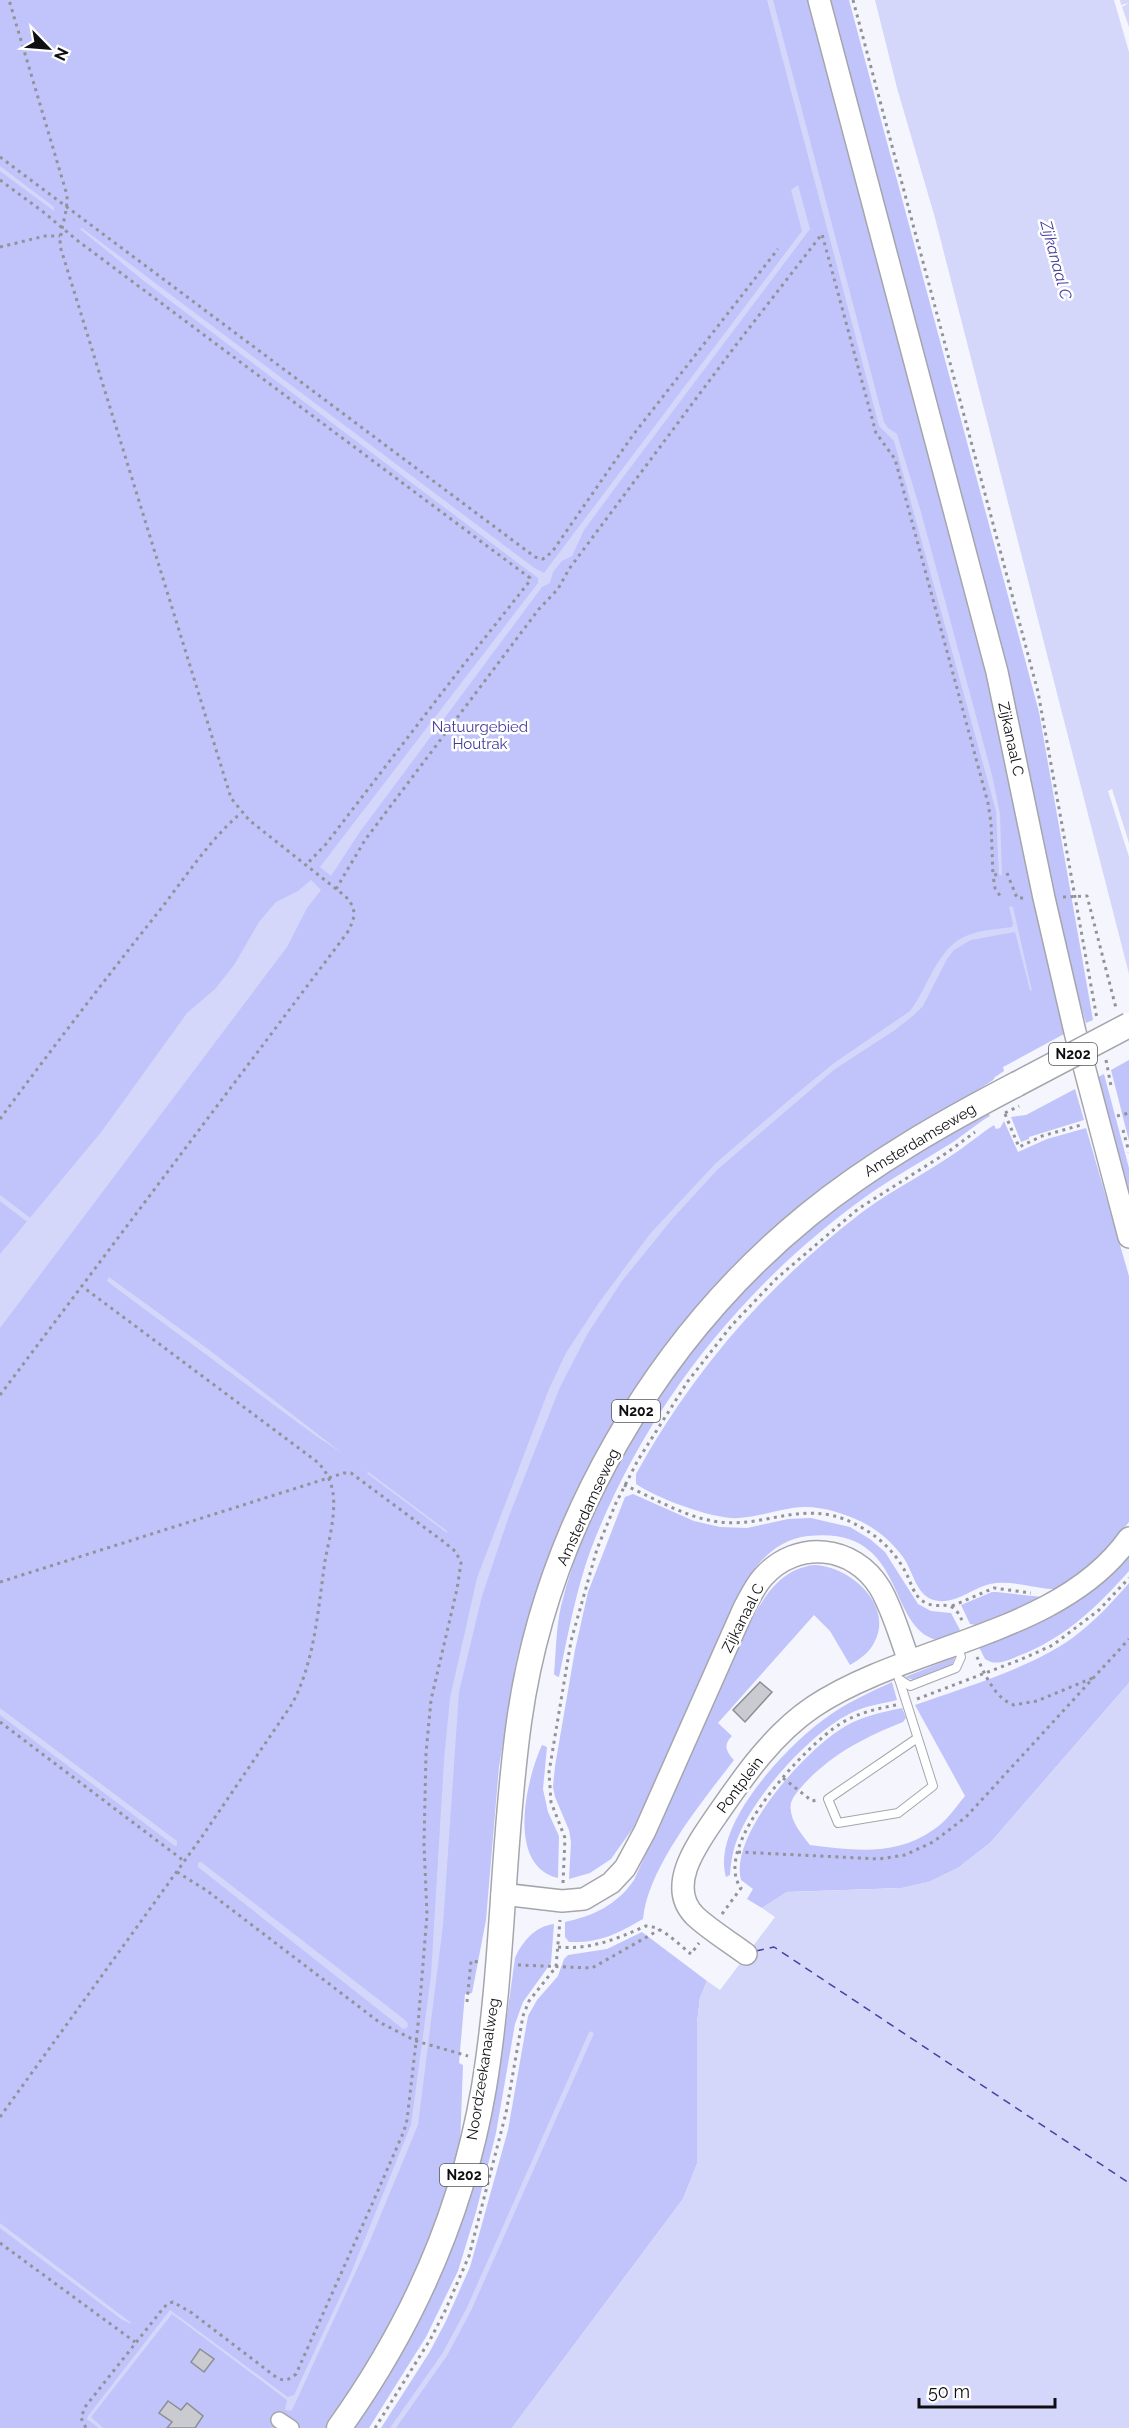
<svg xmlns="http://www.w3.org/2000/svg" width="1129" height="2428" font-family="Raleway,sans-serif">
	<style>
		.green { fill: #c0c4fa }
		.water { fill: #d4d7fa }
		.pier { fill: #f5f6fd }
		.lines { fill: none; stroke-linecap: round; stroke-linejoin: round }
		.stream { stroke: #d4d7fa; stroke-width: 5 }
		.ferry { stroke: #4841a1; stroke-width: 1.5; stroke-dasharray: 8 6; stroke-linecap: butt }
		.building { fill: #cacad1; stroke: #8d8d94; stroke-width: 1.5 }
		.lane-casing { stroke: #a5a6ac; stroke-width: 10 }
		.street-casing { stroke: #a5a6ac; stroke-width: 18 }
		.secondary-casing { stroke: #a5a6ac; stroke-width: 24 }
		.primary-casing { stroke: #a5a6ac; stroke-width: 27 }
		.path { stroke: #929298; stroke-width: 3; stroke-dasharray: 3 4.5; stroke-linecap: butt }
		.lane { stroke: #fff; stroke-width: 8 }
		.street { stroke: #fff; stroke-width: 15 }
		.secondary { stroke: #fff; stroke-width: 21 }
		.primary { stroke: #fff; stroke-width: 24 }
		.primary-bridge-casing { stroke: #a5a6ac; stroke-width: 27; stroke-linecap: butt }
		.path-bridge { stroke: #929298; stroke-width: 3; stroke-dasharray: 3 4.5; stroke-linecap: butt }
		.primary-bridge { stroke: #fff; stroke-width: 24 }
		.labels { text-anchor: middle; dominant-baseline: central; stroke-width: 5; stroke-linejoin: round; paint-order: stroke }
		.shield { fill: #fff; stroke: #575759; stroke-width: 1.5 }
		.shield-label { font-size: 14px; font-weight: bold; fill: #0f0f12 }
		.park-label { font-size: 15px; fill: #433b9b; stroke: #fff }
		.street-label { font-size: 15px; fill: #0f0f12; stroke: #fff }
		.water-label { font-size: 16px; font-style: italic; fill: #4841a1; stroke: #fff }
	</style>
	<rect width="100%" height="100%" fill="#f5f6fd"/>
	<g class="green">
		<polygon points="0,0 810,0 994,701 1064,1034 1003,1067 1004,1071 995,1077 993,1080 819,1193 583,1483 547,1562 517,1657 499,1767 486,1920 472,1993 465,1994 459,2063 463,2065 460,2146 448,2189 412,2285 357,2384 326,2428 299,2428 288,2422 284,2428 0,2428"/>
		<polygon points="827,0 849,0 1039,712 1093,1020 1086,1023 1067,961"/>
		<polygon points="1129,1060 1129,1141 1111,1070"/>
		<polygon points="1104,1074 1129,1168 1129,1192 1098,1077"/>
		<polygon points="1075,1089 1084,1120 1029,1137 1029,1139 1021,1142 1011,1117 1026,1115"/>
		<path d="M 988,1112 L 990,1116 C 974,1125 961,1138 945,1147 C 918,1164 890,1179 864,1198 C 742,1286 645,1408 591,1549 C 576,1590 568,1634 559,1677 L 556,1676 L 554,1674 C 556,1652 556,1628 561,1606 C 598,1455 708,1311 827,1214 C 876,1174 933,1143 988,1112 Z"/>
		<path d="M 1004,1121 L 1018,1152 L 1047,1139 L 1086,1128 L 1129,1276 L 1129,1522 L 1097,1562 L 1058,1589 C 1036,1590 1012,1579 990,1584 C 973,1588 957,1603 939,1601 C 916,1599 914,1572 903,1557 C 892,1542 879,1531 862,1522 C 841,1512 816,1504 792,1508 C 774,1511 757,1517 739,1518 C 714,1520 656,1498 636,1484 L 636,1474 C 693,1371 768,1284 861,1213 C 893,1189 929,1172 961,1149 C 972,1141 983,1132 994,1125 L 996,1129 L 1000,1128 Z"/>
		<path d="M 633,1494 L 694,1521 L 720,1527 L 747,1528 L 788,1519 L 811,1518 L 850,1527 L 870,1539 L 885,1552 L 918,1604 L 931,1611 L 951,1613 L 960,1630 L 937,1640 C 885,1627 908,1525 808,1536 C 779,1539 757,1561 744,1585 L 657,1781 L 633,1828 L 611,1859 L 590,1873 L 569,1879 L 571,1842 L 569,1830 L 555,1797 L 553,1787 L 555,1766 L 575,1650 L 588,1592 L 625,1497 Z"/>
		<path d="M 1129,1552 L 1129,1571 C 1097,1607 1064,1639 1018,1656 C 1009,1660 1001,1664 991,1662 L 985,1659 L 979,1647 Z"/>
		<path d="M 813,1565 C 849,1565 895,1605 874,1643 C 869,1653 860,1659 850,1665 L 830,1631 L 814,1615 L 718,1723 L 732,1736 C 723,1745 726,1751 734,1760 C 702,1802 648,1867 643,1919 C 617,1934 600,1943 569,1942 L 565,1937 L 565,1922 C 593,1916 617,1905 634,1880 L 752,1618 C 767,1593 781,1570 813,1565 Z"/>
		<path d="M 1129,1583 L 1129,1683 L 990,1843 L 958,1868 L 929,1882 L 902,1888 L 787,1892 L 762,1908 L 747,1899 L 753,1889 L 741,1880 C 729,1835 803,1754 838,1731 C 857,1717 879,1713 902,1708 L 906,1718 L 903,1722 C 865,1737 832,1754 804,1784 C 799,1790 793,1796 791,1803 C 788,1818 801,1834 810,1845 C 852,1850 895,1857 933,1830 C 946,1822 955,1808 965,1796 L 915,1705 C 965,1687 1039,1666 1080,1632 C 1098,1618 1114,1600 1129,1583 Z"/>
		<polygon points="992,1592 996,1592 1043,1597 976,1625 970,1624 961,1605"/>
		<polygon points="955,1657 952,1665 913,1680 905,1677"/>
		<path d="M 892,1682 L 897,1700 C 881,1704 864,1706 849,1714 C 810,1734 756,1794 739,1835 C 733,1848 731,1861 730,1875 L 726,1877 C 711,1826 785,1748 823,1720 C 844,1704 868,1693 892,1682 Z"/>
		<path d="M 542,1745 L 547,1747 L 543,1789 L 548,1812 L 559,1836 L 558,1878 C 506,1866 526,1780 542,1745 Z"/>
		<path d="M 554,1924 L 551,1963 L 523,2002 L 515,2024 L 496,2133 L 476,2212 L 458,2271 L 426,2337 L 369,2428 L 352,2428 L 487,2128 L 501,2059 L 515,1958 C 522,1942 535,1926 554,1924 Z"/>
		<polygon points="642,1932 707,1981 700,1998 697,2023 697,2164 683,2199 512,2428 381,2428 429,2353 445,2323 470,2267 508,2130 528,2016 537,2000 558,1976 564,1959 568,1955 607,1949"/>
	</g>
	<g class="water">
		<polygon points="767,0 773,0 884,422 888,428 897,434 921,512 992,775 1000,814 1002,876 999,874 996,811 894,441 879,426"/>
		<polygon points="875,0 1129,0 1129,974 935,218 897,88"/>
		<polygon points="0,166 54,207 54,211 0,171"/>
		<polygon points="798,185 810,229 621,480 584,530 572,556 562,561 553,572 550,583 542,587 359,833 331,876 320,867 538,583 538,578 144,281 80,229 82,228 533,567 544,573 802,231 791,190"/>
		<polygon points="311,880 321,890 307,908 287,947 0,1328 0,1254 102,1131 187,1013 215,989 234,965 259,922 276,902 298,891"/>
		<path d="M 1009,906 L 1013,907 L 1032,991 L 1030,990 L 1015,932 L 971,940 L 954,950 L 947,959 L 923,1006 L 914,1015 L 895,1030 L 835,1069 L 718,1169 L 673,1218 L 622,1281 L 588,1333 L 560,1387 L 509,1516 L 482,1596 L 459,1692 L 443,1925 L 418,2125 L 369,2243 L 293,2408 L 291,2411 L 285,2410 L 287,2400 L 172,2314 L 91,2417 L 103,2428 L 99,2428 L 87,2419 L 88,2416 L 170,2310 L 288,2397 L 294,2395 L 349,2278 L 411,2125 L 431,1976 L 444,1760 L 450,1698 L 477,1578 L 549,1389 L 566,1353 L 598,1304 L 649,1235 L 688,1193 L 716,1163 L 789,1100 L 834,1063 L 910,1011 C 928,988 937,948 966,936 C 980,930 997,929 1012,927 L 1013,924 Z"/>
		<polygon points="109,1277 208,1349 342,1453 316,1436 120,1291 107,1281"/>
		<polygon points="367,1471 447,1531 447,1533 368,1474"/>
		<polygon points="1129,1683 1129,2428 512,2428 683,2199 697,2164 697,2023 700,1998 707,1981 720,1990 775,1917 762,1908 787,1892 902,1888 929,1882 958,1868 990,1843"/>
		<polygon points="0,1708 177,1841 177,1845 175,1846 0,1715"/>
		<polygon points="201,1862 405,2020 408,2024 407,2028 403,2029 198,1867 198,1863"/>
		<polygon points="0,2223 130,2322 131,2324 121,2319 0,2228"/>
	</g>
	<g class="pier">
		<polygon points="1114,0 1120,0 1121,5 1129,3 1122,7 1129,27 1129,52"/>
		<polygon points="1112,789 1129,843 1129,857 1108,791"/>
	</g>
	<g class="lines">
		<g class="stream">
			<polyline points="0,1198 29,1220"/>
			<polyline points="393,2428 445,2354 469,2309 591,2034"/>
		</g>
		<polyline class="ferry" points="756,1951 774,1947 1129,2183"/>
	</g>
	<g class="building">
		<polygon points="760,1682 772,1692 745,1722 733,1710"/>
		<polygon points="200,2349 214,2359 204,2372 191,2362"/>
		<polygon points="168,2401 181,2410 187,2403 203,2416 195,2428 167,2428 172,2422 159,2413"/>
	</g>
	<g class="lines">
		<g class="lane-casing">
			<g id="lane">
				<polyline points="899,1679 933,1786 898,1813 838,1823 828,1799 916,1739"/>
				<polyline points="899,1679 910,1686 956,1668 961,1657 957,1645"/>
			</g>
		</g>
		<g class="street-casing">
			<polyline id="street" points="279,2420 291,2428"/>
		</g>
		<g class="secondary-casing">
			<g id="secondary">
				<polyline points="819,0 997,672 1044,898 1075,1032 1129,1237"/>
				<path d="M 502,1894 L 562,1901 L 584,1899 L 611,1883 L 625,1868 L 645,1831 L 744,1608 C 750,1597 755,1586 763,1577 C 797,1539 854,1545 880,1588 C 893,1610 900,1637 909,1661"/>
				<path d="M 746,1954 C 730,1942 710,1930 695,1916 C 665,1886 698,1843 717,1815 C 744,1776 773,1734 813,1707 C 907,1644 1061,1635 1129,1538"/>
			</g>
		</g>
		<g class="primary-casing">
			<path id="primary" d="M 339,2428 C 412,2326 463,2211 484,2087 C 504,1966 502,1843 519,1722 C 546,1527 656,1339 808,1215 C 872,1163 944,1122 1017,1084"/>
		</g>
		<g class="path">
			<polyline points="853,0 1038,692 1097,1019"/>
			<polyline points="0,157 535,557 543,559 552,552 633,435 778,249"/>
			<polyline points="0,180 42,211 78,241 530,578 529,582 461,668 326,844 306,865"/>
			<polyline points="0,247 45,236 60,236"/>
			<polyline points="1007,873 1017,898 1024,898"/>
			<polyline points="997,874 993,876 995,888 1002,899"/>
			<polyline points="336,889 365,840 539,609 558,589 569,569 736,345 822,234 876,433 895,459 988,803 991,823 993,876"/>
			<polyline points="1063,897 1087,896 1116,1008"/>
			<polyline points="1106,1060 1111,1086"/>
			<polyline points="1005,1114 1019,1147 1042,1136 1081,1125"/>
			<polyline points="1117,1116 1129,1113"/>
			<path d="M 0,1119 C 51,1050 103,982 156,915 C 183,881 208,841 241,813"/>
			<polyline points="1123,1130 1129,1152"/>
			<path d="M 0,1395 L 347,933 C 355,919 358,909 345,896 L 249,820 L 231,798 L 60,246 C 60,228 68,213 67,195 L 9,0"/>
			<path d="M 624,1485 C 652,1497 683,1516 713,1521 C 768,1531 806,1493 864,1529 C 882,1539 898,1556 907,1575 C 911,1583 913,1592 920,1599 C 939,1615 951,1592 963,1623"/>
			<path d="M 0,1582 L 344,1473 L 351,1473 L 444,1542 L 456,1552 L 461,1563 L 457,1589 L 431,1700 L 426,1753 L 424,1844 L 427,1915 L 418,2025 L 407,2120 L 404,2131 L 373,2202 L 296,2374 C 289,2380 284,2382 276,2377 L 192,2313 L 173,2302 L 167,2304 L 161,2311 L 85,2407 L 81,2418 L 86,2428"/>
			<polyline points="952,1606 994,1588 1031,1593"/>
			<path d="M 977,1657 C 984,1673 995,1699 1014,1705 L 1037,1701 L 1095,1677"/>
			<polyline points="917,1699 1022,1659 1053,1645 1099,1610 1129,1578"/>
			<polyline points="0,1722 184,1861"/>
			<polyline points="783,1778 812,1801 817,1800"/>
			<polyline points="738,1852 879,1859 905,1855 933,1842 966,1817 1129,1639"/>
			<polyline points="177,1872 206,1890 379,2022 416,2041 468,2056"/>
			<polyline points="563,1883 565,1838 551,1802 549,1772 571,1641 597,1549 616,1503 638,1460 688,1381 732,1325 777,1278 858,1209 948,1152 975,1132"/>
			<path d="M 722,1914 L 741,1888 C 710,1847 806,1745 840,1724 C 857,1713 876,1709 896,1705"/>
			<path d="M 558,1947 C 591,1950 616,1939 646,1926 C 662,1926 678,1944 691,1954 L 699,1943"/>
			<polyline points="518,1965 592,1968 659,1930"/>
			<polyline points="467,2002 471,1961 479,1962"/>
			<path d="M 0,2117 L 201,1838 L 292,1704 C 315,1661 318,1609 325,1561 C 329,1539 336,1515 333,1493 C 331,1480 325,1469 316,1461 L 83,1287"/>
			<polyline points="0,2243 135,2342"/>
			<polyline points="375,2428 430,2340 445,2311 469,2256 506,2113 523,2016 529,2001 556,1967 560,1920"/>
		</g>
		<use href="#lane" class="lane"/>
		<use href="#street" class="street"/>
		<use href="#secondary" class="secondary"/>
		<use href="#primary" class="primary"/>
		<g class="primary-bridge-casing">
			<polyline id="primary-bridge" points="1017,1084 1129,1025"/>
		</g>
		<polyline class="path-bridge" points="1005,1113 1019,1106"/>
		<use href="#primary-bridge" class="primary-bridge"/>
	</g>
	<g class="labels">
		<g class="shield">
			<rect x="1049" y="1043" width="48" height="22" rx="4.5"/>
			<rect x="612" y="1400" width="48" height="22" rx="4.5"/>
			<rect x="440" y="2164" width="48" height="22" rx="4.5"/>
		</g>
		<g class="shield-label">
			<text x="1073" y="1054">N202</text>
			<text x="636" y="1411">N202</text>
			<text x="464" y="2175">N202</text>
		</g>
		<g class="park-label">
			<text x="480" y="727">Natuurgebied<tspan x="480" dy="17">Houtrak</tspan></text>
		</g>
		<g class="street-label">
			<text transform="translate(1011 739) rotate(78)">Zijkanaal C</text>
			<text transform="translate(920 1140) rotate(-31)">Amsterdamseweg</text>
			<text transform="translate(588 1507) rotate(-65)">Amsterdamseweg</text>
			<text transform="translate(743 1618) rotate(-63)">Zijkanaal C</text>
			<text transform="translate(740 1785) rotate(-53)">Pontplein</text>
			<text transform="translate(483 2069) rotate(-81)">Noordzeekanaalweg</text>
		</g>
		<g class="water-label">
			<text transform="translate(1056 260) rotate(75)">Zijkanaal C</text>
		</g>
	</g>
	<g transform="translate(48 48) rotate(115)" stroke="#ffffff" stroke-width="4.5" paint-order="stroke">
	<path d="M0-4.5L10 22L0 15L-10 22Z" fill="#0f0f12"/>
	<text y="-9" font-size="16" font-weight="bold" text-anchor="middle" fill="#0f0f12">N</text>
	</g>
	<path d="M919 2398v9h136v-9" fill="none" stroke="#0f0f12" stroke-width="3"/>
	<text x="928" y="2398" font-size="18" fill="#0f0f12" stroke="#ffffff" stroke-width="4.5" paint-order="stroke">50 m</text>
</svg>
